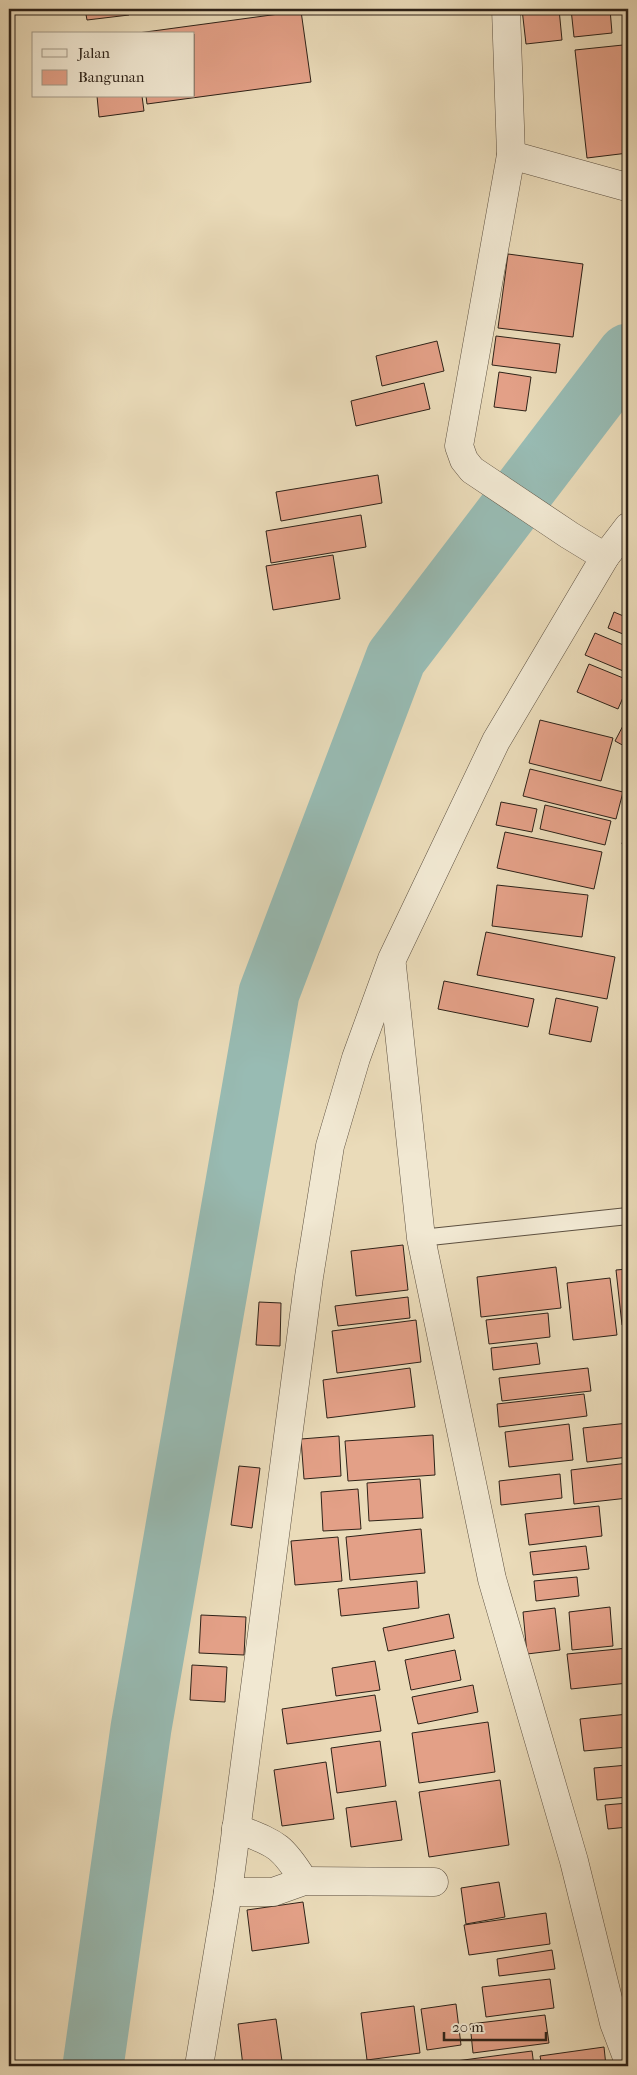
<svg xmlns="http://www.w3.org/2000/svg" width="637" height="2075" font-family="'IM FELL French Canon',serif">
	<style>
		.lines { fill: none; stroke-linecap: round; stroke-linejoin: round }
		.river { stroke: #98bbb3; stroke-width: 61 }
		.building { fill: #e3a087; stroke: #2e2218 }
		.service-casing { stroke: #5d5040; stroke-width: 18 }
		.minor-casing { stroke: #5d5040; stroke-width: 29 }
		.service { stroke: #f1e8d2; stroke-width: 16 }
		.minor { stroke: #f1e8d2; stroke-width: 28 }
	</style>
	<rect width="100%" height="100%" fill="#eadbb9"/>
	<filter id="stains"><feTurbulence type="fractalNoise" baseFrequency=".004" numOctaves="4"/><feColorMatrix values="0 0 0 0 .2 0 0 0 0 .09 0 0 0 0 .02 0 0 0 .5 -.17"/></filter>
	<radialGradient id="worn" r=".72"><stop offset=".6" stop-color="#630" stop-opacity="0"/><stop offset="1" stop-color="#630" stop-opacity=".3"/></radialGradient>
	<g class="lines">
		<polyline class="river" points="93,2066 141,1728 269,993 396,658 628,354"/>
	</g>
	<g class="building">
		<polygon points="85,9 128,9 129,15 87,20"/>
		<polygon points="522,9 559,9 562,40 526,44"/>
		<polygon points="571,9 610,9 612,33 574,37"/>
		<polygon points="301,11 311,82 147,104 146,96 194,96 194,34 138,33"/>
		<polygon points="623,45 628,91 628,153 587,158 575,50"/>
		<polygon points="97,96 142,96 144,111 99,117"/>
		<polygon points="508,254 583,264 573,337 498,328"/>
		<polygon points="496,336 560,344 556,373 492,365"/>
		<polygon points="437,341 444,371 382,386 376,356"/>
		<polygon points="499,372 531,377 526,411 494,407"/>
		<polygon points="424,383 430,409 356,426 351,401"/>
		<polygon points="378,475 382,503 281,521 276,492"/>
		<polygon points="361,515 366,547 271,563 266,531"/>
		<polygon points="333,555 340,599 273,610 266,566"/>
		<polygon points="628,591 628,614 623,612"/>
		<polygon points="614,612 628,618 628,636 608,628"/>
		<polygon points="595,633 628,647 628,673 585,655"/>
		<polygon points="589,664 628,680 628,686 618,709 577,692"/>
		<polygon points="540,720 613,738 601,781 529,763"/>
		<polygon points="626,720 628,721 628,748 615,741"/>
		<polygon points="530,769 623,792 616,819 523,796"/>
		<polygon points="501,802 537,809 532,832 496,825"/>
		<polygon points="545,805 611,821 605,845 540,829"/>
		<polygon points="628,820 628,845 622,844"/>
		<polygon points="505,832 602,852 594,889 497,868"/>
		<polygon points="497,885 588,895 582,937 492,926"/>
		<polygon points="486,932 615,957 607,999 477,975"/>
		<polygon points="444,981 534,999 528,1027 438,1009"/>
		<polygon points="556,998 598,1007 591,1042 549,1034"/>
		<polygon points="403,1245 408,1290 356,1296 351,1251"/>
		<polygon points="556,1267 561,1308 481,1317 477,1277"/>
		<polygon points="628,1269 628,1324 622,1325 616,1270"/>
		<polygon points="610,1278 617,1335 573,1340 567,1283"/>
		<polygon points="408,1297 410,1318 338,1326 335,1306"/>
		<polygon points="259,1302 281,1303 280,1346 256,1345"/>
		<polygon points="548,1313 550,1337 489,1344 486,1320"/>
		<polygon points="416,1320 421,1362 337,1373 332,1331"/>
		<polygon points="537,1343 540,1364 493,1370 491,1348"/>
		<polygon points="410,1368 415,1407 327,1418 323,1380"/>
		<polygon points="588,1368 591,1391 502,1401 499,1378"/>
		<polygon points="584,1394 587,1416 499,1427 497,1404"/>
		<polygon points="628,1423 628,1457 587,1462 583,1428"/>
		<polygon points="569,1424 573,1460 509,1467 505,1432"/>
		<polygon points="433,1435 435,1475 348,1481 345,1441"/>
		<polygon points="339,1436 341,1476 304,1479 301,1439"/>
		<polygon points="628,1463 628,1498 574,1504 571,1470"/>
		<polygon points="239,1466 260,1468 252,1528 231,1525"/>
		<polygon points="560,1474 562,1498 501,1505 499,1481"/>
		<polygon points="420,1479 423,1518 369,1521 367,1483"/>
		<polygon points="358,1489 361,1529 323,1531 321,1492"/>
		<polygon points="599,1506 602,1536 529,1545 525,1514"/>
		<polygon points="421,1529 425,1573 350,1580 346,1537"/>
		<polygon points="338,1537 342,1581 295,1585 291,1541"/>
		<polygon points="586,1546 589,1569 533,1575 530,1552"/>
		<polygon points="577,1577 579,1596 536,1601 534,1581"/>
		<polygon points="417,1581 419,1608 341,1616 338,1589"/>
		<polygon points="610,1607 613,1646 572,1650 569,1612"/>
		<polygon points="555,1608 560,1650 527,1654 523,1612"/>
		<polygon points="449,1614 454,1638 388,1651 383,1628"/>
		<polygon points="201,1615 246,1617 244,1655 199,1653"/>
		<polygon points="628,1648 628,1683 571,1689 567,1654"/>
		<polygon points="455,1650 461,1680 411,1690 405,1660"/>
		<polygon points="375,1661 380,1690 336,1696 332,1668"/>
		<polygon points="192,1665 227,1667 225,1702 190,1700"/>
		<polygon points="473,1685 478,1712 418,1724 412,1697"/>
		<polygon points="375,1695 381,1731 287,1744 282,1709"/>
		<polygon points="628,1714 628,1747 584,1751 580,1719"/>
		<polygon points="488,1722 495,1772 419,1783 412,1733"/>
		<polygon points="380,1741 386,1786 337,1793 331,1748"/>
		<polygon points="326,1762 334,1819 282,1826 274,1770"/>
		<polygon points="628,1765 628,1797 597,1800 594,1768"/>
		<polygon points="500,1780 509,1845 429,1857 419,1792"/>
		<polygon points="396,1801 402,1840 351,1847 346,1808"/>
		<polygon points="628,1803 628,1827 608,1829 605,1805"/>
		<polygon points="499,1882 505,1917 466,1924 461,1888"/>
		<polygon points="303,1902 309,1943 252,1951 247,1910"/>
		<polygon points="546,1913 550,1944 469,1955 464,1925"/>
		<polygon points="552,1950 555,1969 499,1976 497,1959"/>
		<polygon points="550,1979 554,2008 486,2017 482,1987"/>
		<polygon points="456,2004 461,2045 427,2050 421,2009"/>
		<polygon points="414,2006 420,2053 367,2060 361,2013"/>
		<polygon points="545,2015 549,2043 473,2053 470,2024"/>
		<polygon points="276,2019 282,2061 243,2066 238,2024"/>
		<polygon points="604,2047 606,2066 542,2066 540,2056"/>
		<polygon points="532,2051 534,2066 456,2066 456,2061"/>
	</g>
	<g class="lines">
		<g class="service-casing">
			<polyline id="service" points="421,1238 628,1216"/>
		</g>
		<g class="minor-casing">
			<g id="minor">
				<polyline points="506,9 511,155 459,446 464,460 472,470 569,535 605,557"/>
				<polyline points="511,155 623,186 628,186"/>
				<polyline points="392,966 421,1238 492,1579 574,1861 614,2023 628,2060"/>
				<path d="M 236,1828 C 276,1844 281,1844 304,1881"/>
				<polyline points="228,1892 273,1892 304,1881 434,1882"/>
				<polyline points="199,2066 228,1892 309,1277 330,1146 356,1058 392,959 496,741 605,557 628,527"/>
			</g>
		</g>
		<use href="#service" class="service"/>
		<use href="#minor" class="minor"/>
	</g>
	<rect width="637" height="2075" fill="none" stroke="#eadbb9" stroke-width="30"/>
	<rect x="10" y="10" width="617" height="2055" fill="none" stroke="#2e2218" stroke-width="2.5"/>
	<rect x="15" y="15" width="607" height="2045" fill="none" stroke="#2e2218"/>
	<rect x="32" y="32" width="162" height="65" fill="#f1e8d2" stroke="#a39988"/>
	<rect x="42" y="49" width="25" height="8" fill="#f1e8d2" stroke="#a39988"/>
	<text x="78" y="58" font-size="15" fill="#2e2218">Jalan</text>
	<rect x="42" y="70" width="25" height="15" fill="#e3a087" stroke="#a39988"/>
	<text x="78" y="82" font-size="15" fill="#2e2218">Bangunan</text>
	<path d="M444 2032v8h102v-8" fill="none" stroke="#2e2218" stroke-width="2.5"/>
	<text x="452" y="2032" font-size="15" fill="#2e2218" stroke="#f1e8d2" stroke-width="4" paint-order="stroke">20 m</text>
	<rect width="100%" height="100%" filter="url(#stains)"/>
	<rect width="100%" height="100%" fill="url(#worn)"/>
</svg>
